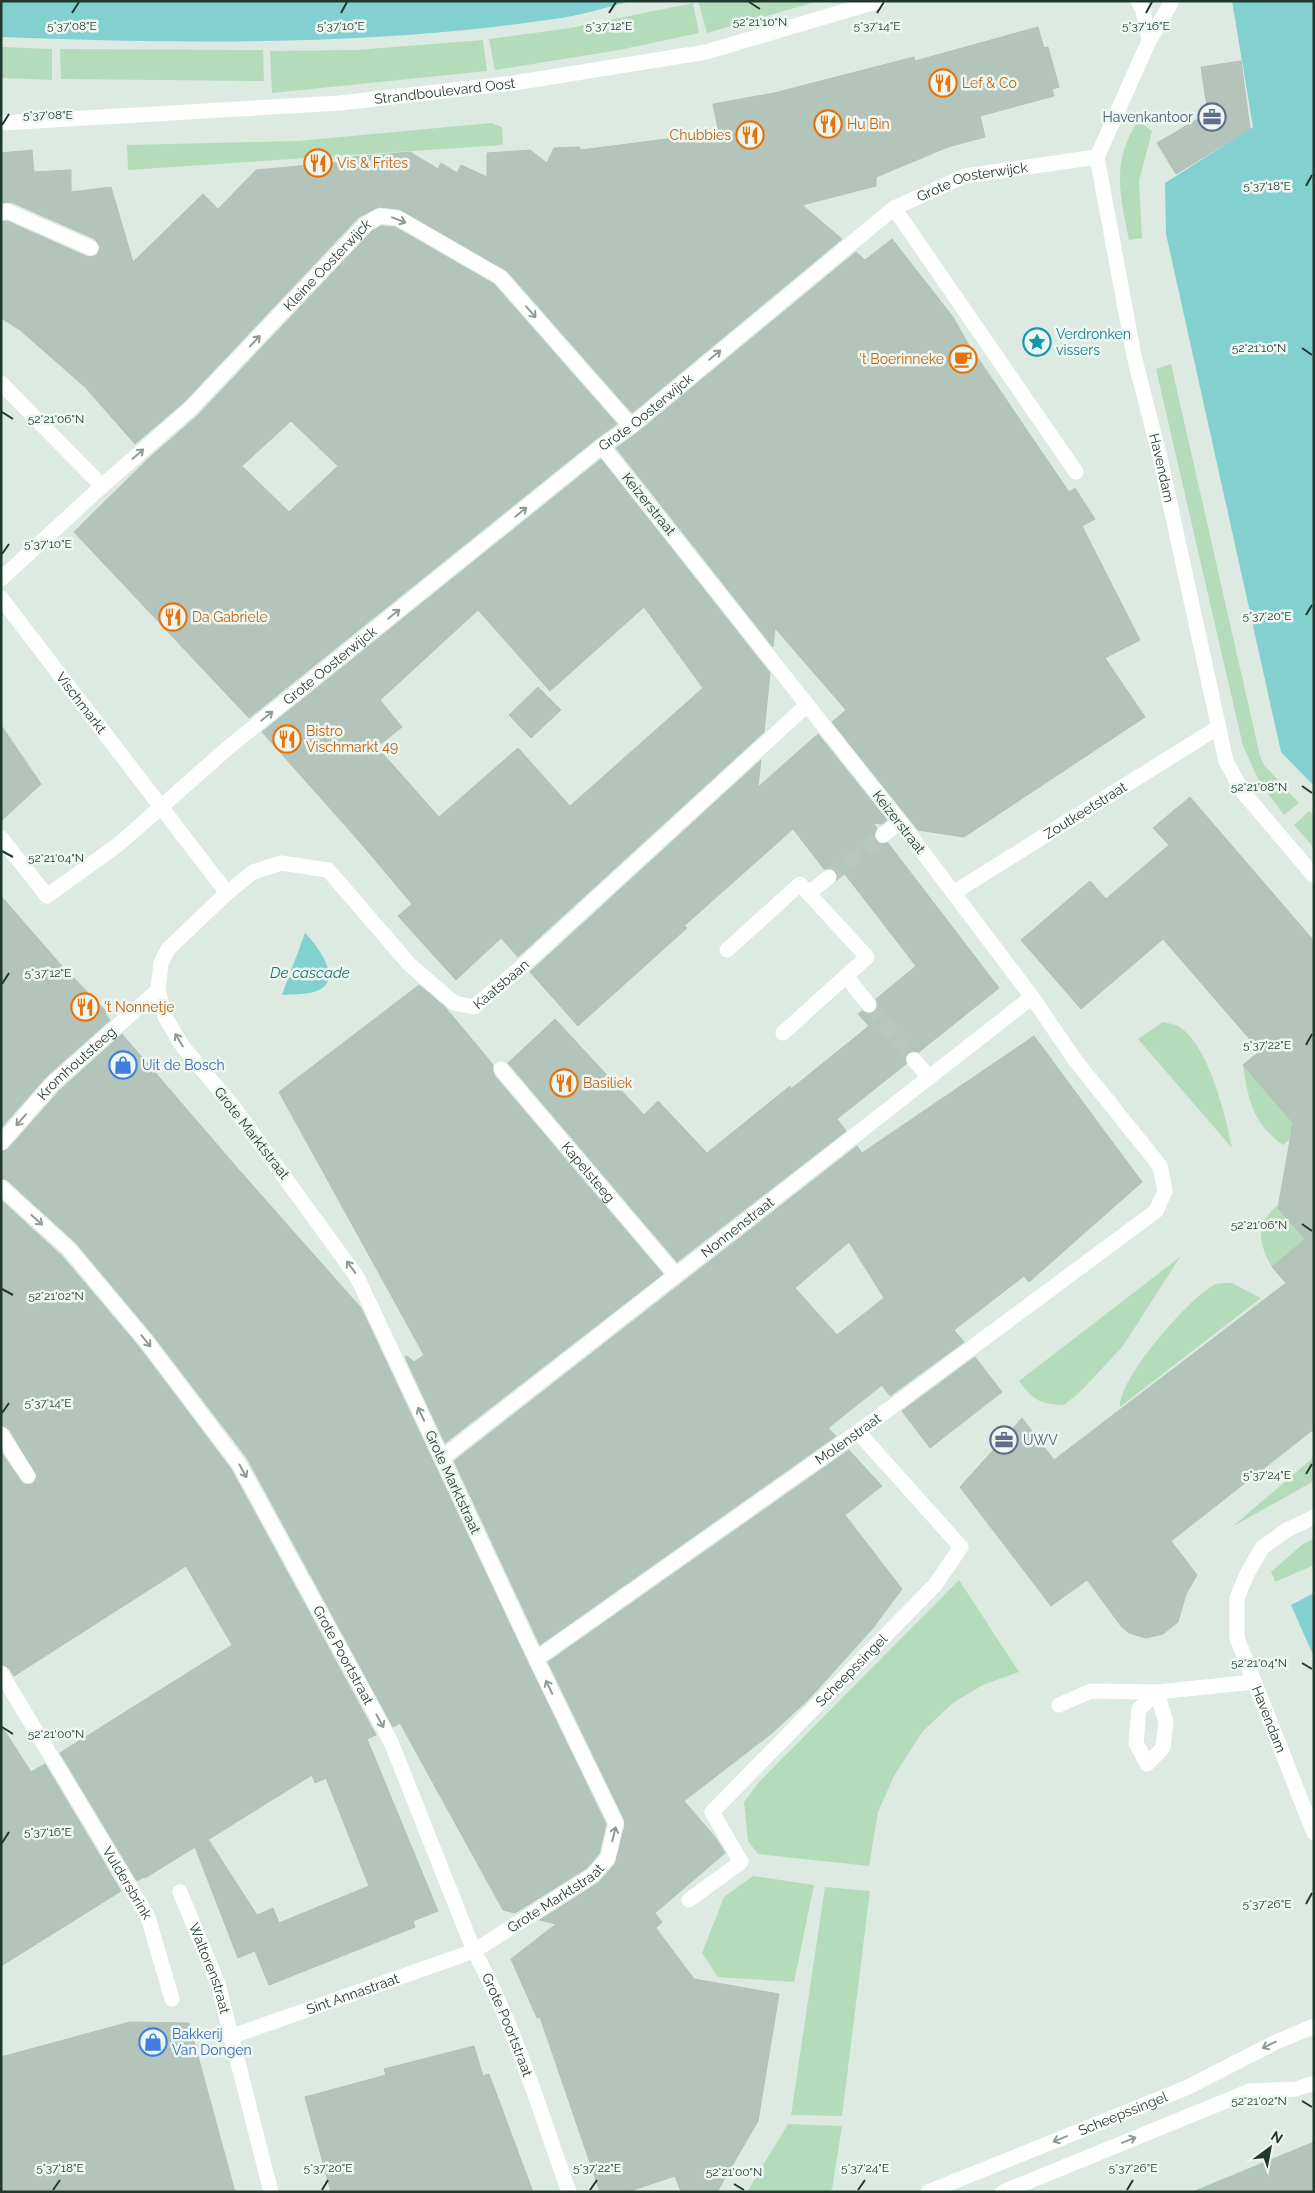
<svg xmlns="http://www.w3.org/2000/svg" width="1315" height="2193" font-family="Raleway,sans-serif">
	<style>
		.green { fill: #b5dcba }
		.water { fill: #83d0d1 }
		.building { fill: #b3c4bb; stroke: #b0c3b8; fill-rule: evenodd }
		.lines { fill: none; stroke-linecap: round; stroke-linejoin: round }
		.minor-tunnel { stroke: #b7c7be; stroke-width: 15; stroke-dasharray: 15 8; stroke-linecap: butt }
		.minor { stroke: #fff; stroke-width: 15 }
		.oneway { stroke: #8f9c96 }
		.ticks { fill: none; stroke: #1f392e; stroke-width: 2 }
		.labels { text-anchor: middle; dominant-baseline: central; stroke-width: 5; stroke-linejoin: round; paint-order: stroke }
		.food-label { font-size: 14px; fill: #c56008; stroke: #eef6f1; text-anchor: start }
		.street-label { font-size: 14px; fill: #1f392e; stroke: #eef6f1 }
		.service-label { font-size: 14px; fill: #4e5e75; stroke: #eef6f1; text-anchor: end }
		.culture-label { font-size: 14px; fill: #0d838f; stroke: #eef6f1; text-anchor: start }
		.shop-label { font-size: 14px; fill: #366cbe; stroke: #eef6f1; text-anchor: start }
		.water-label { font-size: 15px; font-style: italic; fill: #197476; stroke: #eef6f1 }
		.ticks-label { font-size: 12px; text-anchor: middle; fill: #1f392e; stroke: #eef6f1; stroke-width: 5; stroke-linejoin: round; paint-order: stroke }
	</style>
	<rect width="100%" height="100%" fill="#ddeae2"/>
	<g class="green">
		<polygon points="698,1 819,1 707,33"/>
		<polygon points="693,3 699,33 619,50 495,70 489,39 570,28"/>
		<polygon points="483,40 487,71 272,93 270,51 356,50"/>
		<polygon points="1,47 52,49 52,80 1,78"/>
		<polygon points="60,49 263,50 264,81 61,79"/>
		<path d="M 1138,121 L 1152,131 L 1139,181 L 1142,238 L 1129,240 C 1120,194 1111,162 1138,121 Z"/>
		<polygon points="491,123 502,127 503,145 128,170 127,145 298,141"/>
		<polygon points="1171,364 1260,756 1264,765 1299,803 1284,815 1260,783 1243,746 1156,369"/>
		<polygon points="1309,811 1314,815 1314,848 1294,825"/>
		<path d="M 1163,1022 C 1167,1023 1174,1024 1178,1026 C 1208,1043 1226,1116 1232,1148 L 1138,1039 Z"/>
		<path d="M 1243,1065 L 1300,1130 L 1283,1145 C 1253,1124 1248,1100 1243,1065 Z"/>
		<path d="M 1277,1206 L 1305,1239 L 1272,1267 C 1259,1245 1254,1224 1277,1206 Z"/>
		<path d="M 1180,1257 L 1123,1346 L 1080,1392 L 1064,1405 C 1040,1404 1034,1401 1019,1381 Z"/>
		<path d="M 1232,1283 L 1261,1298 L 1120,1407 C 1117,1380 1191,1295 1216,1284 C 1220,1283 1227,1283 1232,1283 Z"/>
		<polygon points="1314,1457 1314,1481 1232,1527"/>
		<polygon points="1314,1539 1314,1565 1275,1582 1271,1572 1303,1544"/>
		<polygon points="959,1580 1019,1672 983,1685 953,1703 923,1731 894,1776 878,1812 869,1866 758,1854 748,1841 744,1802 759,1782"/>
		<polygon points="753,1876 814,1885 794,1982 718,1977 702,1953 724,1897"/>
		<polygon points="825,1887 870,1891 842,2116 791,2115"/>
		<polygon points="788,2124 842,2126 832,2189 828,2192 747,2192"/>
	</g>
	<g class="water">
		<path d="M 1,1 L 632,1 C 606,7 580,16 554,19 C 372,46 185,44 1,37 Z"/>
		<polygon points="1232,1 1314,1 1314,786 1281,752 1166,234 1165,183 1253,127"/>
		<path d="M 305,933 C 318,946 347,984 313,992 C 304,995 292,994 282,995 Z"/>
		<polygon points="1314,1593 1314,1657 1291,1605"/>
	</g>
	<g class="building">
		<polygon points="1038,27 1044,48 1048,47 1059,87 1052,89 1054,96 980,116 985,137 948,147 876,177 876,186 802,205 842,239 632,413 507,271 399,209 379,207 359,217 184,402 135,444 85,387 20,330 1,318 1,222 7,221 88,257 97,255 100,247 95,239 11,202 1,203 1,153 32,150 34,172 71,170 71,192 111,187 133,262 203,194 218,209 256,170 354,161 352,157 410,152 438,169 441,163 457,173 461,165 487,177 487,153 530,150 547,163 554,148 579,147 581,150 667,139 718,129 713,104 774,93 914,57 915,61"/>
		<polygon points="1241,61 1250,129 1176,174 1157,143 1208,113 1201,67"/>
		<path d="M 381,226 L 395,227 L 494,284 L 617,424 L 596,439 L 249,718 L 74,532 L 148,459 L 197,416 L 372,231 ZM 291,421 L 338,466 L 289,512 L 242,466 Z"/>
		<polygon points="892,239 953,317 967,342 1069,492 1075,488 1095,519 1082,526 1140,640 1105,658 1145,717 964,837 918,830 832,722 846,710 775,628 773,647 616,448 637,433 856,252 865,260"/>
		<path d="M 601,459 L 770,673 L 764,732 L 518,957 L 501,938 L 456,980 L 398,916 L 412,904 L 359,841 L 262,732 ZM 644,607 L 703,688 L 570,806 L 518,748 L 439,817 L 377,747 L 402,727 L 380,700 L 478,610 L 550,691 Z"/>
		<polygon points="538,687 561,710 531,738 509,715"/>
		<polygon points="1,725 41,784 1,821"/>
		<polygon points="818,734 887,820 882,824 873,823 877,828 874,836 875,840 880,844 888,843 999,988 919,1052 913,1051 908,1053 905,1057 906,1064 837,1119 846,1131 677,1262 508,1063 555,1019 644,1115 658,1101 707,1153 790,1086 791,1089 869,1026 858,1014 862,1011 870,1014 875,1012 878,1004 876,999 916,966 844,873 838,878 837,872 833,868 824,869 793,829 684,926 687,928 578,1026 530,972 761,760 758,787"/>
		<polygon points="1190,797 1314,941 1314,1429 1171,1541 1197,1575 1186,1594 1178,1622 1163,1634 1146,1638 1129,1633 1121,1626 1087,1580 1051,1606 960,1487 1022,1418 1054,1460 1286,1283 1272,1267 1305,1239 1278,1208 1293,1123 1243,1065 1260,1051 1163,939 1081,1009 1021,940 1090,881 1106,899 1169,845 1153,828"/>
		<polygon points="1,896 61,965 106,1011 105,1013 110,1020 47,1076 1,1128"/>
		<polygon points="419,985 444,1006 486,1056 493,1065 494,1075 663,1274 445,1443 405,1357 407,1356 414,1362 424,1355 279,1092"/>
		<polygon points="122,1034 239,1170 361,1308 528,1663 606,1824 599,1854 587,1868 515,1913 503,1910 400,1723 393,1727 247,1458 153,1335 76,1243 7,1180 1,1178 1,1152 8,1149 60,1090"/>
		<path d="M 1034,1036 L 1142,1182 L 1029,1282 L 1024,1276 L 954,1330 L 964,1342 L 890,1396 L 882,1385 L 828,1428 L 836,1436 L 540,1645 L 454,1461 L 857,1146 L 862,1153 ZM 849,1242 L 884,1298 L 837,1335 L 795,1288 Z"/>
		<path d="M 1,1200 L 62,1256 L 139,1347 L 231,1469 L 376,1735 L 367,1739 L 438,1911 L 413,1921 L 415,1927 L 269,1985 L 255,1951 L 238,1958 L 195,1847 L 145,1878 L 144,1877 L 137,1881 L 60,1753 L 232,1645 L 186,1566 L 14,1676 L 9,1668 L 1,1664 L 1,1452 L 23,1484 L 33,1484 L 37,1476 L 9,1429 L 1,1425 ZM 312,1775 L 315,1783 L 326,1778 L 369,1886 L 279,1923 L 273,1908 L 257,1915 L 208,1839 L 206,1841 Z"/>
		<polygon points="975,1357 1002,1392 930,1448 902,1411"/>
		<polygon points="849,1450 882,1486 845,1515 902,1589 873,1628 808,1700 772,1733 684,1801 715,1837 725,1853 655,1913 662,1922 656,1928 694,1979 779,1994 758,2121 717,2192 681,2192 675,2176 627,2192 600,2192 540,2017 537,2018 511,1959 556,1924 540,1920 598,1883 615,1864 625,1825 624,1819 548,1662"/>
		<polygon points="1,1725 31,1772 45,1764 121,1891 1,1966"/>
		<polygon points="130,2022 189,2023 235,2192 1,2192 1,2057"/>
		<polygon points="474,2046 483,2076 489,2074 533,2192 331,2192 305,2097 386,2075 384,2069"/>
		<polygon points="1314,2142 1314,2192 1196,2192 1195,2191"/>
	</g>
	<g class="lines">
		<g class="minor-tunnel">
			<polyline points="829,877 883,835"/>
			<polyline points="869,1005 914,1060"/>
		</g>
		<g class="minor">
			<polyline points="1138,1 1143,10 1149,41"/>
			<path id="s1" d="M 1172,1 L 1149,41 L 1097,157 L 1134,356 L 1160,458 L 1226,761 L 1242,791 L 1314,876"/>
			<path id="s2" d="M 1,123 L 340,103 L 514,83 L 706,52 L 879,1"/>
			<polyline points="894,208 1076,472"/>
			<polyline points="1,213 7,211 91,248"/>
			<polyline points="1,383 102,486 1,579"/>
			<path id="s3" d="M 102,486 L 190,409 L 366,224 L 379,216 L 398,218 L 500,277 L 631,426"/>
			<path id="s4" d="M 1,598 L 227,893"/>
			<polyline points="883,835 900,822"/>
			<path id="s5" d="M 1,838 L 47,896 L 119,844 L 230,746 L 602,446 L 631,426 L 894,208 L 965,176 L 1097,157"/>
			<polyline points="809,893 829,877"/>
			<path id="s6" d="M 953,893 L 1217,728"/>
			<polyline points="727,950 800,884 867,957 783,1033"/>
			<polyline points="846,976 869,1005"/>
			<polyline points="914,1060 928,1076"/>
			<path id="s7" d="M 501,1069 L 675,1274"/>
			<path id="s8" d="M 1,1143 L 53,1083 L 158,990"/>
			<path id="s9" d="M 1,1187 L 69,1249 L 146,1341 L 239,1464 L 391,1742 L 474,1951 C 515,2026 540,2112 569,2192"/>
			<polyline points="1,1434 28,1476"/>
			<path id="s10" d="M 442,1458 L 1032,997"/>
			<path id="s11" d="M 1314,1517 L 1285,1531 L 1262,1548 L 1247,1574 L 1237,1598 L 1237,1638 L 1314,1833"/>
			<path id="s12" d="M 536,1659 L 858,1432 L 1156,1211 L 1165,1191 L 1160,1166 L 1075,1060 L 1032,997 L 900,822 L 602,446"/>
			<path id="s13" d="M 1,1673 L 148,1917 L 172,1999"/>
			<polygon points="1157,1692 1166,1722 1163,1748 1147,1764 1136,1743 1139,1709"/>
			<polyline points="1059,1705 1091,1691 1157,1692 1254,1682"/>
			<path id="s14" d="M 180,1892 L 218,1984 L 271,2192"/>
			<path id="s15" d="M 689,1900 L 741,1862 L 712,1812 L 935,1585 L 961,1547 L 858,1432"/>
			<path id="s16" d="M 230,2037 L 474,1951 L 593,1875 L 608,1858 L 616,1823 L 536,1659 L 357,1277 L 232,1105 L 183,1047 L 165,1017 L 158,990 L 161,963 L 168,949 L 227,893 L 253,872 L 281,863 L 328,870 L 410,965 L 454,1003 L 474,1007 L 518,970 L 806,706"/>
			<path id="s17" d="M 928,2192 L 1186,2088 L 1276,2042 L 1314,2026"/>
			<polyline points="1003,2192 1250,2091 1296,2089 1314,2083"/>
		</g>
	</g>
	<defs><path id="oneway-shaft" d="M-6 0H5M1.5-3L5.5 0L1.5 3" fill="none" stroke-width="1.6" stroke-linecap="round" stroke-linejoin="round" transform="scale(1.25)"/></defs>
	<g class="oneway">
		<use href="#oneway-shaft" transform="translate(399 220) rotate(21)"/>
		<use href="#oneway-shaft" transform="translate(531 312) rotate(49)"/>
		<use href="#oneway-shaft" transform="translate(255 341) rotate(-46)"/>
		<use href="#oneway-shaft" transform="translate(715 355) rotate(-40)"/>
		<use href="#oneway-shaft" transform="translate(138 454) rotate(-41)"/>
		<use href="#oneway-shaft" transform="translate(521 512) rotate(-39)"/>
		<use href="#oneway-shaft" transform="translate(394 614) rotate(-39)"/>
		<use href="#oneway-shaft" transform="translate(267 716) rotate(-39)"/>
		<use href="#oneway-shaft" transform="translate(179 1040) rotate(-121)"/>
		<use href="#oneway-shaft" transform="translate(21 1120) rotate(131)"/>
		<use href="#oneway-shaft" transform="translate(37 1220) rotate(42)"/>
		<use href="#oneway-shaft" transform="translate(351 1267) rotate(-126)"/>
		<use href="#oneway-shaft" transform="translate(146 1341) rotate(51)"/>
		<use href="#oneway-shaft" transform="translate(421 1414) rotate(-115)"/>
		<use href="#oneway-shaft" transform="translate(243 1471) rotate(61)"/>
		<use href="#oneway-shaft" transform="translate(549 1687) rotate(-116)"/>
		<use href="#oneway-shaft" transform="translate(380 1721) rotate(61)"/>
		<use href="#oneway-shaft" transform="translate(614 1834) rotate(-76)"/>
		<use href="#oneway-shaft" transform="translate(1269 2045) rotate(153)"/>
		<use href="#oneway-shaft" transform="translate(1060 2139) rotate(158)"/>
		<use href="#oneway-shaft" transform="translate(1129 2140) rotate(-22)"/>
	</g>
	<path class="ticks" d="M 749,2 L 760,9M 72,13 L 79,2M 341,13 L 347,2M 609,13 L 616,2M 877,13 L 884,2M 1146,13 L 1152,2M 2,125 L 9,114M 1306,186 L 1312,175M 1302,348 L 1312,355M 2,412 L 13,419M 2,554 L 9,544M 1306,615 L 1312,605M 1302,786 L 1312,793M 2,851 L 13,857M 2,984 L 9,973M 1306,1045 L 1312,1034M 1302,1224 L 1312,1231M 2,1289 L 13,1295M 2,1413 L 9,1403M 1306,1474 L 1312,1464M 1302,1663 L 1312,1669M 2,1727 L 13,1734M 2,1843 L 9,1832M 1306,1904 L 1312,1893M 1302,2101 L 1312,2107M 734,2184 L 744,2190M 53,2190 L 60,2180M 322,2190 L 328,2180M 590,2190 L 597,2180M 858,2190 L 865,2180M 1127,2190 L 1133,2180"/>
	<defs>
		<g id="restaurant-ring" transform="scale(1.4375)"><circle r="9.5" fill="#eef6f1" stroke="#e8710a" stroke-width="1.5"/><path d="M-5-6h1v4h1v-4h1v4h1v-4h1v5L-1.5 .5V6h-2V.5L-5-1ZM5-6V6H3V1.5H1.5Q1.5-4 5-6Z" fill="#e8710a"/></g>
		<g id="office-ring" transform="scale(1.4375)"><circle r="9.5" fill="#eef6f1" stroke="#5c6f8a" stroke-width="1.5"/><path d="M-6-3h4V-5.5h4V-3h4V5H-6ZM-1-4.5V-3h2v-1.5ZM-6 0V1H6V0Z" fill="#5c6f8a"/></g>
		<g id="sight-ring" transform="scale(1.4375)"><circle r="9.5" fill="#eef6f1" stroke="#0f9aa8" stroke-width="1.5"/><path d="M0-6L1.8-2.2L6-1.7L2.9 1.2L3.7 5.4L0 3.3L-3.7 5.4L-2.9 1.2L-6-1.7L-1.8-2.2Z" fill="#0f9aa8"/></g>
		<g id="cafe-ring" transform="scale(1.4375)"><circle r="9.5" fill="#eef6f1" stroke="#e8710a" stroke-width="1.5"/><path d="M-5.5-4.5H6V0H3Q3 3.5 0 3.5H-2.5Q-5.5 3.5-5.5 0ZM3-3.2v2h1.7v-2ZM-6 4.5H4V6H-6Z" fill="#e8710a"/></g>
		<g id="shop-ring" transform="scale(1.4375)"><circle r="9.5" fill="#eef6f1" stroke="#3f7fe0" stroke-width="1.5"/><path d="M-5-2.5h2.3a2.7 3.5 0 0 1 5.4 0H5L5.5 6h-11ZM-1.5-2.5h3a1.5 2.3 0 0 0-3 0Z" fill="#3f7fe0"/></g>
	</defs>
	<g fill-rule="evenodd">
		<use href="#restaurant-ring" x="943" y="83"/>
		<use href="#office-ring" x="1212" y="117"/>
		<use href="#restaurant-ring" x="828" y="124"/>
		<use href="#restaurant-ring" x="750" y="135"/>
		<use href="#restaurant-ring" x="318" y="163"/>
		<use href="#sight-ring" x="1037" y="342"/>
		<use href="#cafe-ring" x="963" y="359"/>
		<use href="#restaurant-ring" x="173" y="617"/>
		<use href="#restaurant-ring" x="287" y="739"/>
		<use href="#restaurant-ring" x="85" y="1007"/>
		<use href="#shop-ring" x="123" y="1065"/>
		<use href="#restaurant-ring" x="564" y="1083"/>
		<use href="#office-ring" x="1004" y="1440"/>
		<use href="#shop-ring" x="153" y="2042"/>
	</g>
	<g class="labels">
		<g class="food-label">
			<text x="962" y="83">Lef &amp; Co</text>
			<text x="847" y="124">Hu Bin</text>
			<text x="731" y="135" text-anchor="end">Chubbies</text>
			<text x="337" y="163">Vis &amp; Frites</text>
			<text x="944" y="359" text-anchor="end">'t Boerinneke</text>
			<text x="192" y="617">Da Gabriele</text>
			<text x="306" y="731">Bistro<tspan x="306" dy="16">Vischmarkt 49</tspan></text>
			<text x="104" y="1007">'t Nonnetje</text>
			<text x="583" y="1083">Basiliek</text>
		</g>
		<g class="street-label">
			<text stroke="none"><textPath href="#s2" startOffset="445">Strandboulevard Oost</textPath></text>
			<text stroke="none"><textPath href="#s5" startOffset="1249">Grote Oosterwijck</textPath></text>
			<text stroke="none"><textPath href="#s3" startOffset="316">Kleine Oosterwijck</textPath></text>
			<text stroke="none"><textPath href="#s5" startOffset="844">Grote Oosterwijck</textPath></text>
			<text stroke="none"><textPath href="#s1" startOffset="491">Havendam</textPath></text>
			<text transform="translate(649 504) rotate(51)">Keizerstraat</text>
			<text stroke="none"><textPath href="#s5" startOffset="439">Grote Oosterwijck</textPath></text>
			<text stroke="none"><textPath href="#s4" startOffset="132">Vischmarkt</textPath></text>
			<text stroke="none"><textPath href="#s6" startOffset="156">Zoutkeetstraat</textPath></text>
			<text transform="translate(899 822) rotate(52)">Keizerstraat</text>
			<text stroke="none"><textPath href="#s16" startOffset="1888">Kaatsbaan</textPath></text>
			<text stroke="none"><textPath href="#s8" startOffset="110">Kromhoutsteeg</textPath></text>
			<text transform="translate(252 1133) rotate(52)">Grote Marktstraat</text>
			<text stroke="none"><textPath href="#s7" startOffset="135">Kapelsteeg</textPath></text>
			<text stroke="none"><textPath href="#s10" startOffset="375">Nonnenstraat</textPath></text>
			<text stroke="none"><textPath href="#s12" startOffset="382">Molenstraat</textPath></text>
			<text transform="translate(453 1482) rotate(65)">Grote Marktstraat</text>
			<text stroke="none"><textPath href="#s9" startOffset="584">Grote Poortstraat</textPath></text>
			<text stroke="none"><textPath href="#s15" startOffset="321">Scheepssingel</textPath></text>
			<text stroke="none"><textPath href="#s11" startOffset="244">Havendam</textPath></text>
			<text stroke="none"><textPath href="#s13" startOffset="245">Vuldersbrink</textPath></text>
			<text stroke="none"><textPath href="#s16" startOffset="356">Grote Marktstraat</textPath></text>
			<text stroke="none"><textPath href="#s14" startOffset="82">Waltorenstraat</textPath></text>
			<text stroke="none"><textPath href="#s16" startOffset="130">Sint Annastraat</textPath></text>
			<text stroke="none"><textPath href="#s9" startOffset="989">Grote Poortstraat</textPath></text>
			<text stroke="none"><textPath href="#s17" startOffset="210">Scheepssingel</textPath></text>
		</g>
		<g class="service-label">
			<text x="1193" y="117">Havenkantoor</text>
			<text x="1023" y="1440" text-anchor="start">UWV</text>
		</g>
		<g class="culture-label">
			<text x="1056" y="334">Verdronken<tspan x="1056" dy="16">vissers</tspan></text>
		</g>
		<g class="shop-label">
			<text x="142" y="1065">Uit de Bosch</text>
			<text x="172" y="2034">Bakkerij<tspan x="172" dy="16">Van Dongen</tspan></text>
		</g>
		<g class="water-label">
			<text x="310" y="973">De cascade</text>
		</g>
	</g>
	<g class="ticks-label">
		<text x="760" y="26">52°21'10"N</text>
		<text x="72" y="30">5°37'08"E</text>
		<text x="341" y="30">5°37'10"E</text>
		<text x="609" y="30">5°37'12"E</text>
		<text x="877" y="30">5°37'14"E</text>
		<text x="1146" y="30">5°37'16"E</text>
		<text x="48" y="119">5°37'08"E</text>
		<text x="1267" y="190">5°37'18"E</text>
		<text x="1259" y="352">52°21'10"N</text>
		<text x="56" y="423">52°21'06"N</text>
		<text x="48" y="548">5°37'10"E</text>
		<text x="1267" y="620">5°37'20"E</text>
		<text x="1259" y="791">52°21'08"N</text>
		<text x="56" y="862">52°21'04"N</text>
		<text x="48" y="977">5°37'12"E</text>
		<text x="1267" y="1049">5°37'22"E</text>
		<text x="1259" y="1229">52°21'06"N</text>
		<text x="56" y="1300">52°21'02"N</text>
		<text x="48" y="1407">5°37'14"E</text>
		<text x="1267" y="1479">5°37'24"E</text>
		<text x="1259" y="1667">52°21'04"N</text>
		<text x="56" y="1738">52°21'00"N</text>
		<text x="48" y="1836">5°37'16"E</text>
		<text x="1267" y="1908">5°37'26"E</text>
		<text x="1259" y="2105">52°21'02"N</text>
		<text x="60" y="2172">5°37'18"E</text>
		<text x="328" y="2172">5°37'20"E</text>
		<text x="597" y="2172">5°37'22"E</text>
		<text x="865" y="2172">5°37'24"E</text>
		<text x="1133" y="2172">5°37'26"E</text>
		<text x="734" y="2176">52°21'00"N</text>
	</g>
	<rect width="1315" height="2193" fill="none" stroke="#1f392e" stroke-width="5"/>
	<g transform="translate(1270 2148) rotate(32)" stroke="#eef6f1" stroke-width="4" paint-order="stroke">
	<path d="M0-4L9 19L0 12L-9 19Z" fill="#1f392e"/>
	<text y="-8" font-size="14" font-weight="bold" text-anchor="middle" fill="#1f392e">N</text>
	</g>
</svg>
